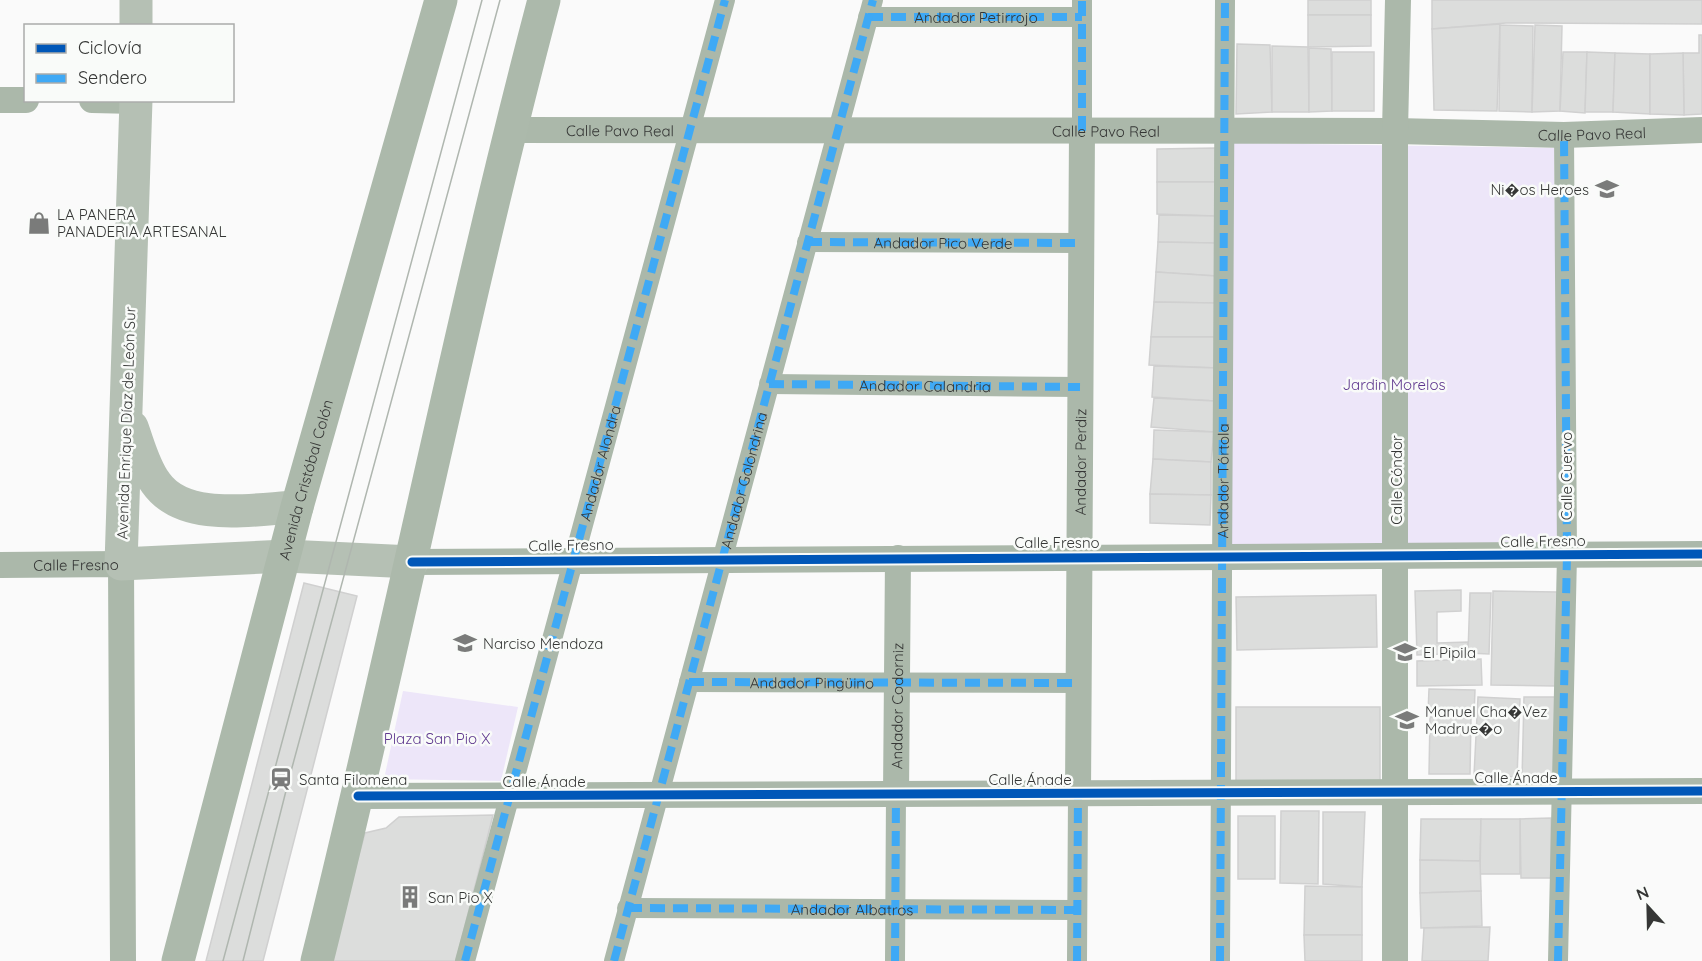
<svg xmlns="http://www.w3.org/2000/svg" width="1702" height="961" font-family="Quicksand,sans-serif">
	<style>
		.green { fill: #ede6f9 }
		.building { fill: #dcdddc; stroke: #d0d0d0; stroke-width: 1.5 }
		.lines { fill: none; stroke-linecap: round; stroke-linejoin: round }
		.pedestrian { stroke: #abb8aa; stroke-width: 20 }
		.minor { stroke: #abb8aa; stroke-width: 26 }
		.secondary { stroke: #b5c0b4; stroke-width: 33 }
		.primary { stroke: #acb9ab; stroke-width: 33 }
		.tram { stroke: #afb6af; stroke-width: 1.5 }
		.quiet { stroke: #3fa9f5; stroke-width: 8; stroke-dasharray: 15 8; stroke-linecap: butt }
		.cycleway-casing { stroke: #f9fbf9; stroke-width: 13 }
		.cycleway { stroke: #0057b8; stroke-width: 9 }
		.labels { text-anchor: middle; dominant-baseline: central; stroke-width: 5; stroke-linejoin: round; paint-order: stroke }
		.street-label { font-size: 15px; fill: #353635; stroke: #f9fbf9 }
		.poi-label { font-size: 15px; fill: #353635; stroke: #f9fbf9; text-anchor: start }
		.park-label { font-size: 15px; fill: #5e378e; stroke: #f9fbf9 }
	</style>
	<rect width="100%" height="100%" fill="#fafafa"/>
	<g class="green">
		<polygon points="1232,143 1554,148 1558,545 1232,548"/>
		<polygon points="403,691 518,707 501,781 384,779"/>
	</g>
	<g class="building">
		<rect x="1308" y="0" width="63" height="15"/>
		<polygon points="1432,0 1702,0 1702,24 1506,23 1432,29"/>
		<polygon points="1308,15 1371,15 1371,46 1308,47"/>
		<polygon points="1500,24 1497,111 1434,110 1432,29"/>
		<polygon points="1500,25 1533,26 1532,112 1499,111"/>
		<polygon points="1535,25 1562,26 1560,111 1532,112"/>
		<polygon points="1699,35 1702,35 1702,114 1684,115 1683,53 1699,53"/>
		<polygon points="1237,44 1270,45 1272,112 1236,114"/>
		<polygon points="1272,46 1308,47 1309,112 1272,112"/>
		<polygon points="1309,48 1331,49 1332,111 1309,112"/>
		<rect x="1332" y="52" width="42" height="59"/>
		<polygon points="1563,52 1587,52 1585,113 1560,111"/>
		<polygon points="1587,52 1615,53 1613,112 1585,112"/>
		<polygon points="1615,53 1650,54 1650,114 1613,112"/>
		<polygon points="1683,53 1684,115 1650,114 1650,54"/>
		<polygon points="1215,148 1215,182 1157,182 1157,149"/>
		<polygon points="1157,182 1215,182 1216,216 1157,214"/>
		<polygon points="1159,215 1216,216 1215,243 1158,242"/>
		<polygon points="1158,242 1215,243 1216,276 1156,272"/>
		<polygon points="1156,272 1216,276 1215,303 1154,302"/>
		<polygon points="1154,302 1215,303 1216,337 1151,337"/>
		<polygon points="1151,337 1216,337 1217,368 1149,365"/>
		<polygon points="1154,366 1217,368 1215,401 1152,397"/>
		<polygon points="1154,398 1215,401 1214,432 1151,427"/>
		<polygon points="1154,430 1214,432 1211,462 1153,459"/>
		<polygon points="1153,459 1211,462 1211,495 1150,494"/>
		<polygon points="1150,494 1211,495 1210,525 1150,523"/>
		<polygon points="304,583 357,596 263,961 206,961"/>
		<polygon points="1461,590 1461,611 1437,612 1437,643 1468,642 1468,653 1417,655 1415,591"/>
		<polygon points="1493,591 1557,592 1555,686 1491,685"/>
		<polygon points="1470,593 1491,593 1489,654 1468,653"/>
		<polygon points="1376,595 1377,647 1237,650 1236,597"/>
		<polygon points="1481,659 1482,685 1417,686 1417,661"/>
		<polygon points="1429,689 1475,690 1474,714 1428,713"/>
		<polygon points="1478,697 1520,699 1517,777 1474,775"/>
		<polygon points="1524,697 1557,697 1555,780 1522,779"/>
		<rect x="1236" y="707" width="144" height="74"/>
		<polygon points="1430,717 1471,718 1470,774 1429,774"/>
		<polygon points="1281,811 1319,811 1318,884 1280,883"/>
		<polygon points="1323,812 1365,812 1362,887 1323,884"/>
		<polygon points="493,815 456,961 330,961 365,833 386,828 399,817"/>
		<rect x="1238" y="816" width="37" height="63"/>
		<polygon points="1551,818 1551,878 1521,878 1520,819"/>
		<polygon points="1421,819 1481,819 1480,861 1420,860"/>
		<polygon points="1481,819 1520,819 1520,874 1480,874"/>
		<polygon points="1420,860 1480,861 1481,891 1420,893"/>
		<polygon points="1305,886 1362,887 1362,935 1304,935"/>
		<polygon points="1481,891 1482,926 1421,928 1420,893"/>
		<polygon points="1490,927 1488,961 1422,961 1424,928"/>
		<polygon points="1304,935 1362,935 1362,961 1305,961"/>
	</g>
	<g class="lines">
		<g class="pedestrian">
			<polyline points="868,17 1082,17"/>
			<polyline points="1082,131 1082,0"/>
			<polyline points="807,242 1081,243"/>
			<polyline points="769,384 1080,387"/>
			<polyline points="689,682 1078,683"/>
			<polyline points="627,908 1077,910"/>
			<path id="s1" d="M 465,961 L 725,0"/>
			<path id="s2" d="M 614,961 L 873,0"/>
			<polyline points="895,961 896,794"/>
			<polyline points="1077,961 1078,794"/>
			<path id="s3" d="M 1220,961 L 1225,0"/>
			<polyline points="1558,961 1567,555 1564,135"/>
		</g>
		<g class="minor">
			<polyline points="0,100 26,100"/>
			<polyline points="92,100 136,101"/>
			<path id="s4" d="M 509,130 L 1395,131 L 1564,135 L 1702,130"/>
			<polyline points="412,562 1702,554"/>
			<path id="s5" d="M 0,565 L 121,564 L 123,961"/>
			<path id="s6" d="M 896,794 L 898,558"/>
			<path id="s7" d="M 1078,794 L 1082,131"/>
			<polyline points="358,796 1702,791"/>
			<polyline points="1395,961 1395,131 1398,0"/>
		</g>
		<g class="secondary">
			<polyline points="136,0 136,26"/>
			<polyline points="136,100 121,564 286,556 412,562"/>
			<path d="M 132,427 C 139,446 144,467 156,483 C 184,523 254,509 297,507"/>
		</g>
		<g class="primary">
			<path id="s8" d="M 178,961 L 297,507 L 441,0"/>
			<path d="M 317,961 C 397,642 460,318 544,0"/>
		</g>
		<g class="tram">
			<polyline points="223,961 482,0"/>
			<polyline points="243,961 290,775 500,0"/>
		</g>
		<g class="quiet">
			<path id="s9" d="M 868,17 L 1082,17"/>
			<polyline points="1082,131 1082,0"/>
			<path id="s10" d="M 807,242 L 1081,243"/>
			<path id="s11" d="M 769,384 L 1080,387"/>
			<path id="s12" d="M 689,682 L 1078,683"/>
			<path id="s13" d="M 627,908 L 1077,910"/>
			<polyline points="465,961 725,0"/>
			<polyline points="614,961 873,0"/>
			<polyline points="895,961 896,794"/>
			<polyline points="1077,961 1078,794"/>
			<polyline points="1220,961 1225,0"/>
			<polyline points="1558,961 1567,555 1564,135"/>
		</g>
		<g class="cycleway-casing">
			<g id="cycleway">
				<polyline points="412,562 1702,554"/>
				<polyline points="358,796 1702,791"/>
			</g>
		</g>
		<use href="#cycleway" class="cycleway"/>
	</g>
	<defs>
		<g id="school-bare" transform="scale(1.8)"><path d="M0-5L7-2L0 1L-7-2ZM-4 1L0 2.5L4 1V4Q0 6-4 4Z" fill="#7a7b7a" stroke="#f9fbf9" stroke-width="2.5" paint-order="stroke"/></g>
		<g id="shop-bare" transform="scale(1.8)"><path d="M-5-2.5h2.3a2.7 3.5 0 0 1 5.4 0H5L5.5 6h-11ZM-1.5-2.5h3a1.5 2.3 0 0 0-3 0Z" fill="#7a7b7a" stroke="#f9fbf9" stroke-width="2.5" paint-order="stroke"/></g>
		<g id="station-bare" transform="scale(1.8)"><path d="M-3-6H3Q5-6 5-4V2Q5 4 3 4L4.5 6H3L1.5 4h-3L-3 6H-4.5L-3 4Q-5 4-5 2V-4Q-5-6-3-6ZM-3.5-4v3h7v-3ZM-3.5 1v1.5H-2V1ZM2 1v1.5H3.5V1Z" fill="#7a7b7a" stroke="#f9fbf9" stroke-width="2.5" paint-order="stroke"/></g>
		<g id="building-bare" transform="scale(1.8)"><path d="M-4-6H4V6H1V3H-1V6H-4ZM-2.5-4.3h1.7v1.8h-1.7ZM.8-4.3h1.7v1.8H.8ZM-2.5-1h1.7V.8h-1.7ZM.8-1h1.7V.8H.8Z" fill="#7a7b7a" stroke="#f9fbf9" stroke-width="2.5" paint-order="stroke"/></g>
	</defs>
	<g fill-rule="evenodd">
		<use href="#school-bare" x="1607" y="189"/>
		<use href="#shop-bare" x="39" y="223"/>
		<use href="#school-bare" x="465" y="643"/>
		<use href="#school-bare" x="1405" y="652"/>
		<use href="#school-bare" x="1407" y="720"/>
		<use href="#station-bare" x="281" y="779"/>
		<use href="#building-bare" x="410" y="897"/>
	</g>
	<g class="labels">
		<g class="street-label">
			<text stroke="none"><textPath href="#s9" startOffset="108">Andador Petirrojo</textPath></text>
			<text stroke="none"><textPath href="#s4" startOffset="111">Calle Pavo Real</textPath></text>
			<text stroke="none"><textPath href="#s4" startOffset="597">Calle Pavo Real</textPath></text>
			<text stroke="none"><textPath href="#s4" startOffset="1083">Calle Pavo Real</textPath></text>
			<text stroke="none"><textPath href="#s10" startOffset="136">Andador Pico Verde</textPath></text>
			<text stroke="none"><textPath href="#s11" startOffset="156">Andador Calandria</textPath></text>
			<text transform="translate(126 423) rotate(-88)">Avenida Enrique Díaz de León Sur</text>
			<text stroke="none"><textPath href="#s7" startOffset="332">Andador Perdiz</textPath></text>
			<text stroke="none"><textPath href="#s1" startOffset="516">Andador Alondra</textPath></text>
			<text transform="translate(1566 476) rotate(-90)">Calle Cuervo</text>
			<text stroke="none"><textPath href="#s8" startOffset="498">Avenida Cristóbal Colón</textPath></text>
			<text stroke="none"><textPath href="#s2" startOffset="498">Andador Golondrina</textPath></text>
			<text stroke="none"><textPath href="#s3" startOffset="480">Andador Tórtola</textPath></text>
			<text transform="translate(1396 480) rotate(-90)">Calle Cóndor</text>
			<text transform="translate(1543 541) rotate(-1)">Calle Fresno</text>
			<text x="1057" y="542">Calle Fresno</text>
			<text transform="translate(571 545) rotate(-1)">Calle Fresno</text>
			<text stroke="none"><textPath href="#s5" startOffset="76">Calle Fresno</textPath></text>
			<text stroke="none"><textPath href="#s12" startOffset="123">Andador Pingüino</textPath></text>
			<text stroke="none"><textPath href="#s6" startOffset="88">Andador Codorniz</textPath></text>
			<text x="1516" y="777">Calle Ánade</text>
			<text x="1030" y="779">Calle Ánade</text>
			<text x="544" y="781">Calle Ánade</text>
			<text stroke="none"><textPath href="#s13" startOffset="225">Andador Albatros</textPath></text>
		</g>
		<g class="poi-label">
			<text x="1589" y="189" text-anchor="end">Ni�os Heroes</text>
			<text x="57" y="214">LA PANERA<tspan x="57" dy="17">PANADERIA ARTESANAL</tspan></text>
			<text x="483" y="643">Narciso Mendoza</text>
			<text x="1423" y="652">El Pipila</text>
			<text x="1425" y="711">Manuel Cha�Vez<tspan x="1425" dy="17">Madrue�o</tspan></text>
			<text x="299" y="779">Santa Filomena</text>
			<text x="428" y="897">San Pio X</text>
		</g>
		<g class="park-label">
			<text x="1394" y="384">Jardin Morelos</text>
			<text x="437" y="738">Plaza San Pio X</text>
		</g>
	</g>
	<rect x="24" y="24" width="210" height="78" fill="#f9fbf9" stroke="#abacab" stroke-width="1.5"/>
	<rect x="36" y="44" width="30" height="9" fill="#0057b8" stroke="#abacab" stroke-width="1.5"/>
	<text x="78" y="54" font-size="18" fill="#353635">Ciclovía</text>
	<rect x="36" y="74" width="30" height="9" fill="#3fa9f5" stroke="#abacab" stroke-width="1.5"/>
	<text x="78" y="84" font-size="18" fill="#353635">Sendero</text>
	<g transform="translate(1648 907) rotate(338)" stroke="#f9fbf9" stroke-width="4.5" paint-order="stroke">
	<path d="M0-4.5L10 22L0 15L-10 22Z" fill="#353635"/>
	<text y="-9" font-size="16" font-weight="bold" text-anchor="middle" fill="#353635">N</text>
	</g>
</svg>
